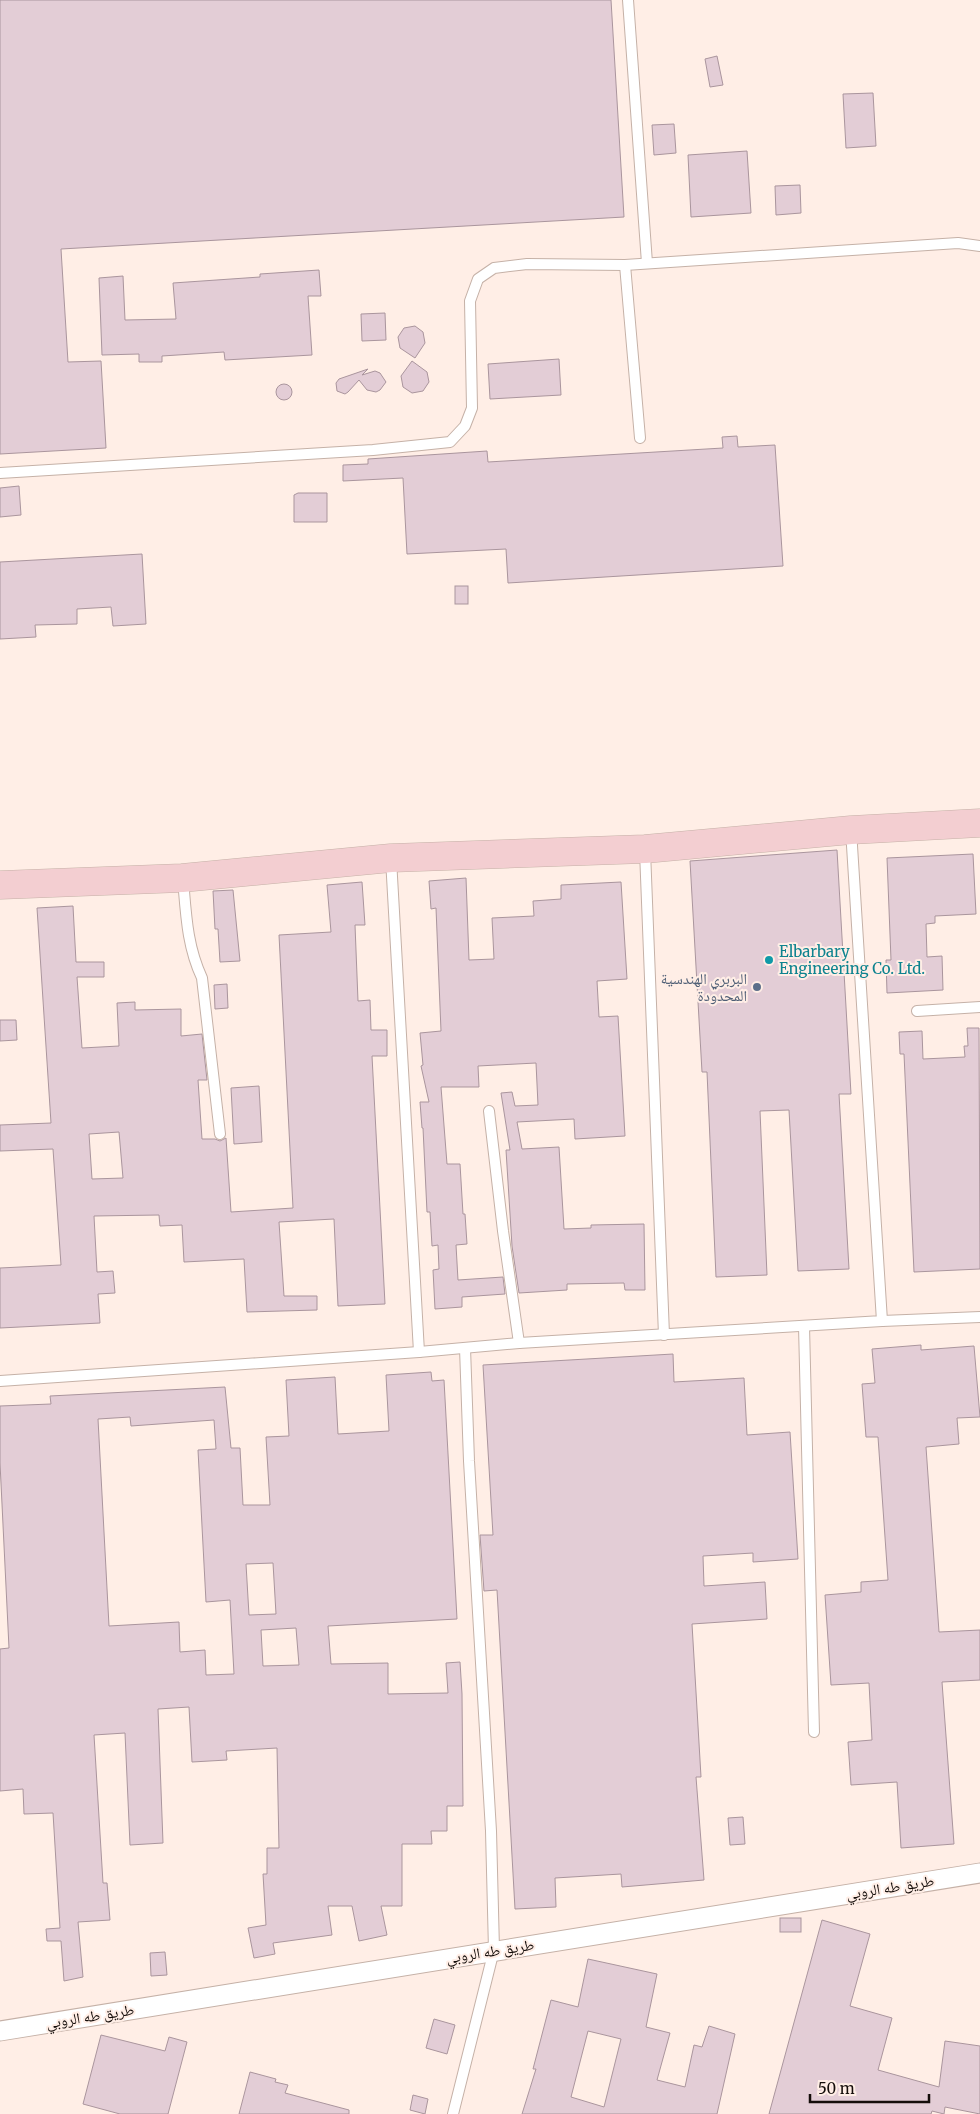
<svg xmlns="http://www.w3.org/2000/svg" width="980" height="2114" font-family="Merriweather,'Noto Naskh Arabic',serif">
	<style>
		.building { fill: #e3cdd6; stroke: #aa959d; fill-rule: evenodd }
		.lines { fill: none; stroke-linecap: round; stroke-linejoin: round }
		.lane-casing { stroke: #c5b1a7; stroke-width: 12 }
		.street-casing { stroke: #c5b1a7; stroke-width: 21 }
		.secondary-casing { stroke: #c5b1a7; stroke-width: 29 }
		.lane { stroke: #fff; stroke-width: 10 }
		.street { stroke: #fff; stroke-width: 19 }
		.secondary { stroke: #f3ced1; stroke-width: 28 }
		.culture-dot { fill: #0f9aa8; stroke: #ffeee6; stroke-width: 2 }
		.service-dot { fill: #5c6f8a; stroke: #ffeee6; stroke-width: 2 }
		.labels { text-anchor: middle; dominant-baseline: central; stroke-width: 4; stroke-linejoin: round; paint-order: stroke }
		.culture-label { font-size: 15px; fill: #0d838f; stroke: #ffeee6; text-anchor: start }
		.service-label { font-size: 15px; fill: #4e5e75; stroke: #ffeee6; text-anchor: end }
		.street-label { font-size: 15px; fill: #140d0a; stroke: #ffeee6 }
	</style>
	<rect width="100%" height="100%" fill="#ffeee6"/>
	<g class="building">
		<polygon points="0,0 611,0 624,217 61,249 68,362 101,361 106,448 0,454"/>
		<polygon points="717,56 723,85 710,87 705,59"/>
		<polygon points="873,93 876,146 846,148 843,94"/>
		<polygon points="674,124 676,153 654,155 652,125"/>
		<polygon points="747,151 751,213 691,217 688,155"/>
		<polygon points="800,185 801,213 776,215 775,186"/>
		<polygon points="319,270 321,296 308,296 312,355 225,360 224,352 162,356 162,362 139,362 139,354 102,355 99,278 123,276 125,320 176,319 173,283 260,277 260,274"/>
		<polygon points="385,313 386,340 362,341 361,314"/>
		<polygon points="415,326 423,332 425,343 415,358 400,348 398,337 404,328"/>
		<polygon points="559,359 561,395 490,399 488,364"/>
		<polygon points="412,361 427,372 429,382 423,391 412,393 403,387 401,376"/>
		<polygon points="368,369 362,375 375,371 380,373 386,382 380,390 376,392 367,390 359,380 348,392 345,394 337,391 336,383 339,379"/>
		<circle cx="284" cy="392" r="8"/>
		<polygon points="737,436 738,447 775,445 783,566 508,583 506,549 407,554 403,478 343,481 343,465 368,464 368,459 487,451 488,462 723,448 722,437"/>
		<polygon points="19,486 21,515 0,517 0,488"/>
		<polygon points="298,493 327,493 327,522 294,522 294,495"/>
		<polygon points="142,554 146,624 113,626 111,607 77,609 77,624 35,625 36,637 0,639 0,562"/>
		<rect x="455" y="586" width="13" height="18"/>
		<polygon points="837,850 851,1094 839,1094 849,1269 798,1271 789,1110 760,1111 767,1275 716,1277 707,1072 702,1072 690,861"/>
		<polygon points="973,854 976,914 935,916 935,923 926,924 927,957 942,956 943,990 887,993 886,960 891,960 887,858"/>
		<polygon points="466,878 469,960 494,959 492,918 534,916 533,901 561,899 561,885 621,882 627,979 597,981 599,1017 618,1016 625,1136 575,1139 574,1119 517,1122 522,1149 559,1147 564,1229 591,1228 591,1225 644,1224 645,1290 625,1290 624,1283 567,1284 567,1290 519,1293 512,1246 506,1150 510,1150 501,1093 512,1092 515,1106 538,1105 536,1063 478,1066 479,1087 441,1087 447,1164 460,1164 463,1214 465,1214 467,1244 456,1245 458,1280 503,1277 505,1294 462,1297 462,1307 435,1309 433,1270 439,1269 438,1245 432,1246 430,1212 427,1212 423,1128 422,1128 420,1102 429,1102 421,1066 423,1065 420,1033 441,1031 436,908 431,909 429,881"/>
		<path d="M 362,882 L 365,925 L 355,925 L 358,1001 L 370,1000 L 371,1030 L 387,1030 L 387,1056 L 372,1056 L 385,1304 L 338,1306 L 334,1219 L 279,1222 L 284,1296 L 317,1296 L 317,1310 L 247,1312 L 244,1259 L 184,1262 L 182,1225 L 160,1226 L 159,1215 L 94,1216 L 97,1272 L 113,1271 L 115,1293 L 98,1294 L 100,1323 L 0,1328 L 0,1268 L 61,1265 L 53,1149 L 0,1151 L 0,1125 L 51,1123 L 37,908 L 73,906 L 76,962 L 104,962 L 104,977 L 77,977 L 82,1048 L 119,1046 L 117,1003 L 135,1002 L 135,1010 L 181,1009 L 181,1036 L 202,1034 L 207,1080 L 198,1080 L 202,1139 L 215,1139 L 220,1141 L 226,1138 L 231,1212 L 293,1208 L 279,935 L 331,932 L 327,885 ZM 119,1132 L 123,1178 L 92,1179 L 89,1134 Z"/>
		<polygon points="233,890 240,961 220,962 218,929 215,929 213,891"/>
		<polygon points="227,984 228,1008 215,1009 214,985"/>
		<polygon points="0,1020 16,1020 17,1040 0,1041"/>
		<polygon points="967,1028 979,1028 980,1269 914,1272 904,1054 900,1054 899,1032 922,1031 923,1059 965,1057 964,1046 968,1046"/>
		<polygon points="259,1086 262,1142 234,1144 231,1088"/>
		<polygon points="921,1345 921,1350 974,1346 980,1417 957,1418 959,1444 926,1447 939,1632 980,1630 980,1680 942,1682 954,1844 901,1848 897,1782 851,1785 848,1742 872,1740 869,1683 831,1685 825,1595 861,1592 861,1582 888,1580 878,1437 866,1437 862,1384 875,1383 872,1349"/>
		<polygon points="673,1354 674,1382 744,1378 747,1435 790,1432 798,1559 753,1562 753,1553 703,1556 704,1586 765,1582 767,1619 692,1624 701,1777 696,1777 704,1880 622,1887 621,1874 555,1878 556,1907 515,1909 497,1590 484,1591 480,1535 493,1535 483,1365"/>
		<path d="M 431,1372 L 432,1381 L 444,1380 L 457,1619 L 328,1626 L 331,1664 L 388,1663 L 388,1694 L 448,1693 L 446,1663 L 460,1662 L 462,1694 L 463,1806 L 447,1806 L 447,1831 L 431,1831 L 432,1844 L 402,1844 L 402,1906 L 381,1906 L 387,1935 L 359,1941 L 352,1906 L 328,1906 L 332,1935 L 273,1943 L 275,1954 L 254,1958 L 248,1928 L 266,1925 L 263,1874 L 267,1874 L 267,1848 L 279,1848 L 277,1748 L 226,1751 L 227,1760 L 192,1762 L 189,1707 L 158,1709 L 163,1843 L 130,1845 L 125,1733 L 94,1735 L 103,1883 L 107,1883 L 110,1920 L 78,1922 L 83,1977 L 64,1981 L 61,1941 L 47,1941 L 46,1929 L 60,1928 L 53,1813 L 24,1814 L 23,1789 L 0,1791 L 0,1649 L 9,1648 L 0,1463 L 0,1406 L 51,1404 L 50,1396 L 225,1387 L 231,1448 L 240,1448 L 243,1505 L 270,1505 L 266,1437 L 289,1436 L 286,1380 L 335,1377 L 338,1434 L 389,1431 L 386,1375 ZM 130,1417 L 131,1426 L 214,1420 L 216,1449 L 198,1450 L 206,1602 L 230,1600 L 234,1674 L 206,1675 L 205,1650 L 180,1652 L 179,1622 L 109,1626 L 98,1419 ZM 273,1563 L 276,1614 L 249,1615 L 246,1564 ZM 296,1628 L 299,1665 L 263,1666 L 261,1630 Z"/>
		<polygon points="743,1817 745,1844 730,1845 728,1818"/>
		<rect x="780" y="1918" width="21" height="14"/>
		<polygon points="822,1920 870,1934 850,2006 892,2018 878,2070 939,2087 945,2041 980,2046 980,2114 945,2107 944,2114 932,2111 931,2114 769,2114"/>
		<polygon points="165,1952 167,1975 151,1976 150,1953"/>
		<path d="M 588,1959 L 657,1974 L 646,2027 L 670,2033 L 657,2080 L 685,2087 L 694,2045 L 702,2047 L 709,2026 L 735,2034 L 717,2114 L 522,2114 L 536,2069 L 533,2069 L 551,2000 L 578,2007 ZM 588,2031 L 621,2039 L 604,2107 L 571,2097 Z"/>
		<polygon points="434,2019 455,2025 447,2054 426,2048"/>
		<polygon points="101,2035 165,2051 169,2037 187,2042 168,2114 120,2114 83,2104"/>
		<polygon points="250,2072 276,2079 275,2082 288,2085 285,2093 349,2110 349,2114 239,2114"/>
		<polygon points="413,2095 428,2099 425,2114 410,2110"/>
	</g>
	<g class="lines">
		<g class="lane-casing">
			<g id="lane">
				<polyline points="628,0 647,263"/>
				<polyline points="625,265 640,438"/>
				<polyline points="0,473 373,450 450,442 465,426 472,408 470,301 478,279 494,268 527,264 625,265 958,243 980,246"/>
				<polyline points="645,851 664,1335"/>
				<polyline points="391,859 419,1352"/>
				<path d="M 183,879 C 186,914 187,946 202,978 L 220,1134"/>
				<polyline points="917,1011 980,1007"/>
				<polyline points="489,1111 503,1231 519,1343"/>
				<polyline points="882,1321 980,1317"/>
				<polyline points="804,1326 814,1732"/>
				<polyline points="0,1381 419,1352 519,1343 882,1321 851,830"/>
				<polyline points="453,2114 494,1950 491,1831 469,1461 465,1348"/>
			</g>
		</g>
		<g class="street-casing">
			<polyline id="street" points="0,2031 980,1873"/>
		</g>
		<g class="secondary-casing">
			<polyline id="secondary" points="0,885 182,878 391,858 645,849 851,830 980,823"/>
		</g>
		<use href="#lane" class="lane"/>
		<use href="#street" class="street"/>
		<use href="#secondary" class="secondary"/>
	</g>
	<circle class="culture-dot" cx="769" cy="960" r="5"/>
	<circle class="service-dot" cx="757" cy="987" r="5"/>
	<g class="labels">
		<g class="culture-label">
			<text x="779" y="951">Elbarbary<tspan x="779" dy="17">Engineering Co. Ltd.</tspan></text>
		</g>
		<g class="service-label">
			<text x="747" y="978">البربري الهندسية<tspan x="747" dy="17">المحدودة</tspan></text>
		</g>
		<g class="street-label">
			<text transform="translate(890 1887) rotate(-9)">طريق طه الروبي</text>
			<text transform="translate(490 1951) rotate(-9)">طريق طه الروبي</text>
			<text transform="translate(90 2016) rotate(-9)">طريق طه الروبي</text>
		</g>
	</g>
	<path d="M810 2094v8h119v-8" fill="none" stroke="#140d0a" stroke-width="2.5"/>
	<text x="818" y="2094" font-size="15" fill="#140d0a" stroke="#ffeee6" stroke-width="4" paint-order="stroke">50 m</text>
</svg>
